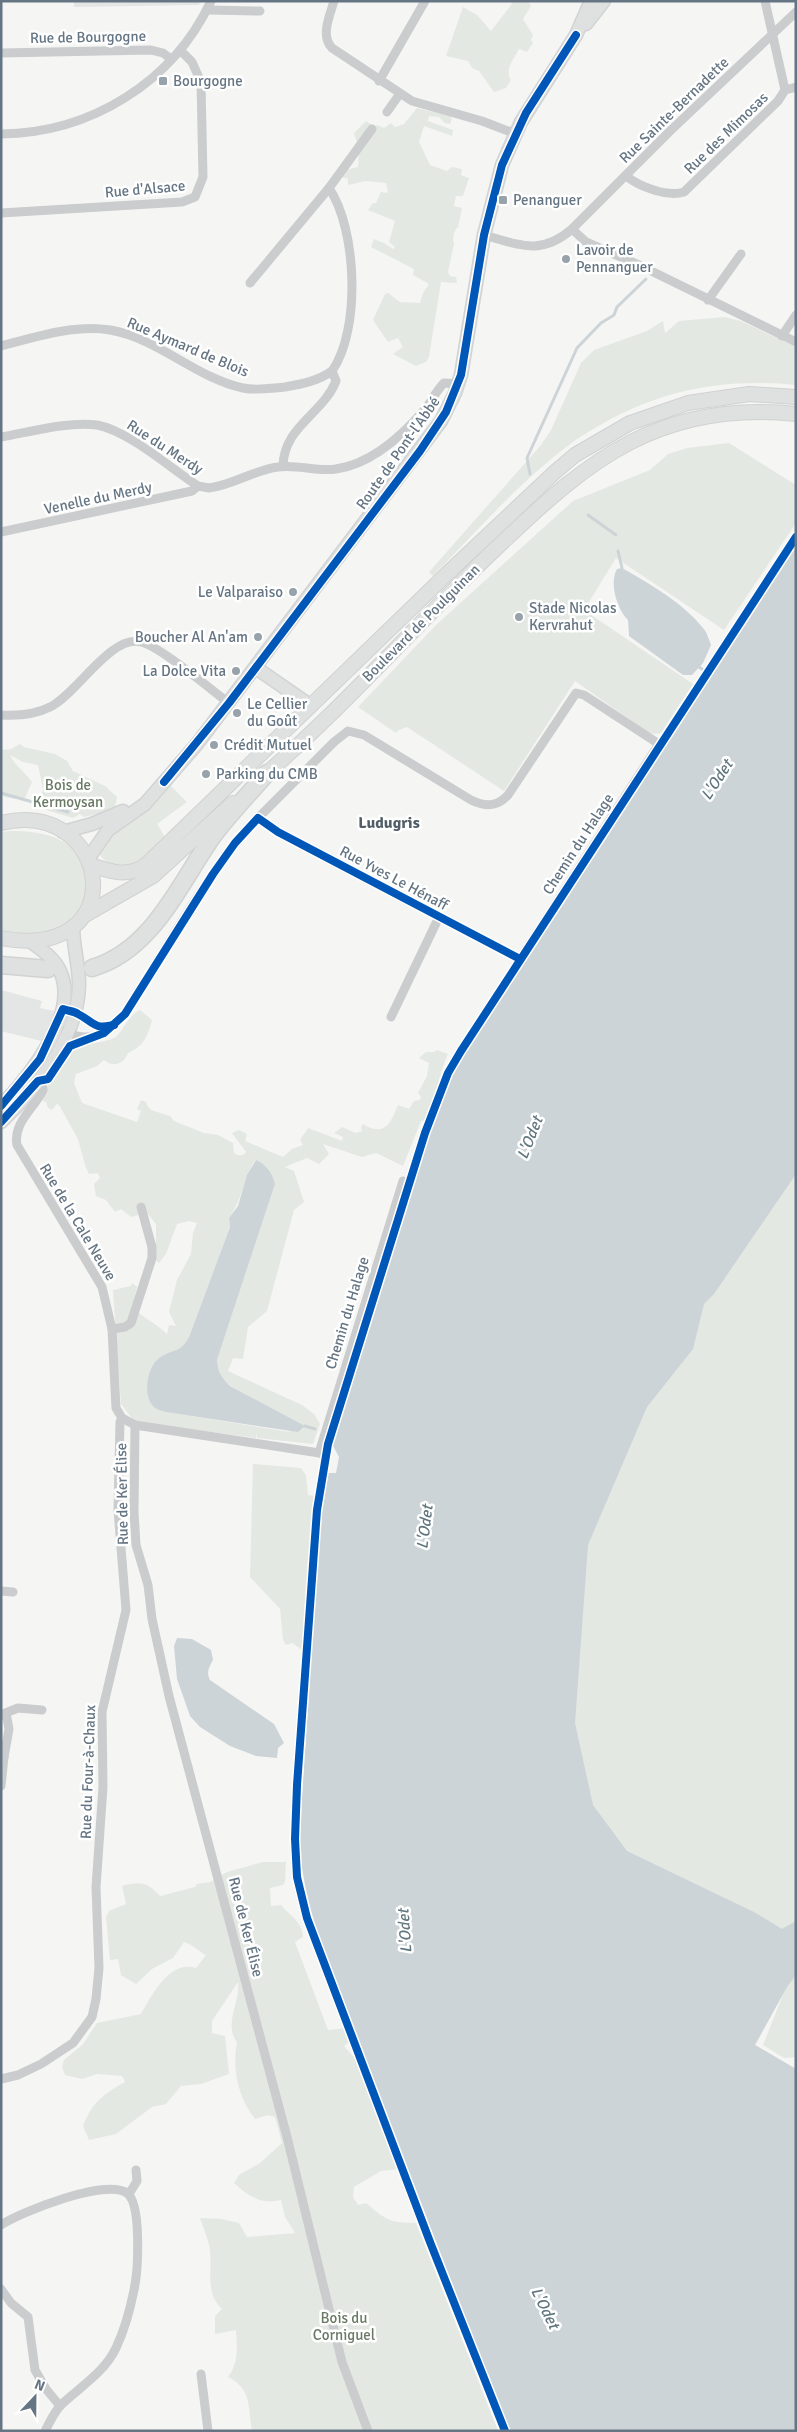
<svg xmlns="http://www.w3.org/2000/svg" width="797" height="2432" font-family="Signika,sans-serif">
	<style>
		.built { fill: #e4e5e5 }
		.green { fill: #e4e8e2; fill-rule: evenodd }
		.water { fill: #cdd4d7 }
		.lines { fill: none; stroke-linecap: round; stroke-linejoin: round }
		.stream { stroke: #cdd4d7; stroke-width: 3 }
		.secondary-casing { stroke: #d2d3d4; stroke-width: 15 }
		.primary-casing { stroke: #d1d1d2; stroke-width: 16 }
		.highway-casing { stroke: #d1d2d2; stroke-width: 19 }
		.street { stroke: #cacccd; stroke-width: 9 }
		.secondary { stroke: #dfe0e0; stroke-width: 12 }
		.primary { stroke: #dfe0e0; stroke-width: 14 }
		.highway { stroke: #dfe0e0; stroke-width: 16 }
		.cycleway-casing { stroke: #fff; stroke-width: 11 }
		.cycleway { stroke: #0057b8; stroke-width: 8 }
		.poi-dot { fill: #97a2ab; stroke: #fff; stroke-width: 2 }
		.labels { text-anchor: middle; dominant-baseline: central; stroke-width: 5; stroke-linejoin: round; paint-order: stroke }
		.street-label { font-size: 15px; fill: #657583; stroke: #fff }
		.poi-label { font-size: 15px; fill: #657583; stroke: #fff; text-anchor: start }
		.park-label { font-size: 15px; fill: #687a64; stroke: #fff }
		.water-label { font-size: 16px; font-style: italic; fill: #61777f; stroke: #fff }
		.neighbourhood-label { font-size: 16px; font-weight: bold; fill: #535f68; stroke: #fff }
	</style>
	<rect width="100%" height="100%" fill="#f5f5f4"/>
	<g class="built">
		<polygon points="74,1 201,1 199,5 74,7"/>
		<polygon points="1,990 42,1001 40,1008 54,1011 51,1023 41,1041 1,1031"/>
	</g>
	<g class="green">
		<path d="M 514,1 L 528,1 L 531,6 L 523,19 L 533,35 L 531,40 L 533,43 L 527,52 L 519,49 C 514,59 504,70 511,80 L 506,88 L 494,92 L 479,71 L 472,68 L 468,61 L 446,56 L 463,7 L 477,15 L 491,31 Z"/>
		<path d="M 417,108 L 450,116 L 452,119 L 450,124 L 445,123 L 439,117 L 429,116 L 428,121 L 453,130 L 452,136 L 424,126 L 419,142 L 430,165 L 447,171 L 452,167 L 462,169 L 461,175 L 469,178 L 463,196 L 456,196 L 454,206 L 462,208 L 458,227 C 454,230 452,239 454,244 L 448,272 L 450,276 L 456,277 L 457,283 L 441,282 L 429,357 L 426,362 L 416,366 L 393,354 L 403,347 L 398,338 L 388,342 L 373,320 L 385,294 L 388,293 L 400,302 L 420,303 L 423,293 L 429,284 L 413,275 L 414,269 L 371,247 L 374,239 L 384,243 L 393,249 L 395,247 L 389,242 L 395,221 L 368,210 L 373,203 L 376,203 L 381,192 L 388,193 L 386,183 L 365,181 L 348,185 L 348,179 L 342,177 L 346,170 L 358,167 L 359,149 L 354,133 L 366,121 L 375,127 L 377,125 L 384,128 L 391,123 L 395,127 L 404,124 Z"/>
		<path d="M 725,317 L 741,321 L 796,347 L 796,385 C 726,378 663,389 602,424 C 592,430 582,435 573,442 C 521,480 478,530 433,576 L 429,572 L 541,445 L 551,430 L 581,363 L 594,350 L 647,331 L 663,321 L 665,333 L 679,321 Z"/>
		<polygon points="729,443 796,485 796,523 724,630 616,558 584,610 693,684 661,733 654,734 647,732 575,681 504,791 407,727 399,730 396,733 358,707 436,625 573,501 650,470 668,454 687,448"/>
		<polygon points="796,712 796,2057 784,2058 763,2045 784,1992 755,2045 796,2069 796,2431 434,1934"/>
		<path d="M 20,744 L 24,747 L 55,754 L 67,761 L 73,771 L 105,786 L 117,797 L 115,807 L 105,812 L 84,817 L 80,814 L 73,818 L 46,810 L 39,805 L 43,789 L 38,765 L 23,762 L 10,755 C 15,766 25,772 32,782 L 24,800 L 4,797 L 1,784 L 1,750 L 11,749 Z"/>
		<path d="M 171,786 L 187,802 L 157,824 L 165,837 C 150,854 121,882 100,855 L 100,847 L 106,838 Z"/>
		<path d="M 10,831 C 27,831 46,832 62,841 C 74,847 80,858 84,871 C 92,897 74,927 47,932 C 32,935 16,934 1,930 L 1,832 Z"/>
		<path d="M 140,1010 L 152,1020 C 148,1036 144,1046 128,1053 C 124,1064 113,1068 104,1060 L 97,1066 L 76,1074 L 74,1083 L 82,1103 L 137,1122 L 141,1111 L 137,1109 L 141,1100 L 146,1102 L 147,1105 L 151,1110 L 170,1116 L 174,1121 L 204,1133 L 218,1135 L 233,1143 L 234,1153 L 237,1155 L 243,1155 L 246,1152 L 232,1133 L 239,1130 L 247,1134 L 245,1141 L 283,1157 L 292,1149 L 303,1145 L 300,1140 L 308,1128 L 342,1141 L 343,1137 L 334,1133 L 342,1127 L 356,1133 L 362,1131 L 361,1127 L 363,1124 C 385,1138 391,1122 398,1105 L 409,1109 L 414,1101 L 420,1100 L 421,1097 L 418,1093 L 427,1076 L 429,1063 L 419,1058 L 426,1052 L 434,1052 L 437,1050 L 448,1054 C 438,1075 436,1099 427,1120 L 421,1121 L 403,1166 L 376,1153 L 362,1157 L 323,1144 L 329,1154 L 319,1164 L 307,1158 L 285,1167 L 294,1171 L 304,1202 L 294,1210 L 267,1311 L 248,1327 L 243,1359 L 233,1358 L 228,1371 L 302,1405 L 314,1414 L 320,1424 L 313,1444 L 257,1438 L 256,1432 L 256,1438 L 143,1423 L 134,1421 L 121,1404 L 113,1290 L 131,1286 L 132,1283 L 137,1287 L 132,1307 C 143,1318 156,1323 167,1334 L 169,1325 L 176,1326 L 169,1312 L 177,1280 L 191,1254 L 193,1233 L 197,1223 L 189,1221 L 177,1224 L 166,1254 L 159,1263 L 156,1260 L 156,1224 L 143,1208 L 138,1215 L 131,1217 L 121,1209 L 115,1212 L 106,1200 L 96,1196 L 94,1184 L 100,1178 L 98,1173 L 89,1174 L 85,1165 L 78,1139 L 59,1105 L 57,1104 L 52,1110 L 48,1108 L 46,1102 L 43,1101 C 46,1086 60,1050 76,1046 C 89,1043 102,1043 114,1038 C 123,1033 126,1017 140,1010 ZM 255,1160 C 266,1164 273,1174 275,1184 L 217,1360 C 219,1389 240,1387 258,1402 C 269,1412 280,1422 290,1432 L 165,1412 C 145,1404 142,1377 156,1361 C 168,1348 178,1358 189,1337 L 230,1227 L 229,1218 C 242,1200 244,1179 255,1160 Z"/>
		<polygon points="253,1464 301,1468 306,1475 308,1495 315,1496 304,1651 292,1643 286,1645 283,1640 280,1609 250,1577"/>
		<path d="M 263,1862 L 286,1862 L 285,1882 L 283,1885 L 270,1888 L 271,1906 L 281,1905 C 291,1917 302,1921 303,1937 L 295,1942 L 328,2030 L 346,2028 L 350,2033 L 349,2042 L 344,2046 L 362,2067 L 400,2169 L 381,2171 L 354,2187 L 353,2197 L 358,2205 L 366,2203 C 386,2220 390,2223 416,2223 L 498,2431 L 252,2431 C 248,2407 252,2389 228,2377 C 239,2362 237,2348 236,2330 L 215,2334 L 215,2316 L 222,2309 C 203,2291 214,2267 209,2245 C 207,2236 203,2227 200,2218 L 222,2219 L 239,2223 L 247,2237 L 295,2233 L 285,2217 L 281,2200 C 261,2205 248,2196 234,2183 L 239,2175 L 260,2163 L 282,2143 L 275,2117 L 268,2115 L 255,2119 C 238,2097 232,2070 237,2042 C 223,2025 241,2000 238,1982 L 212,2021 L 212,2033 L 225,2036 L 229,2074 L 201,2084 L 181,2086 L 166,2104 L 152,2107 L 116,2134 L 89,2140 L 83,2126 C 92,2102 104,2094 125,2082 L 122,2076 L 97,2074 L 82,2079 L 65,2075 L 62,2067 L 64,2060 L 83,2044 L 97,2023 L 141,2014 C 152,1995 169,1960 196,1968 L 206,1955 C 198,1951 192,1944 184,1942 L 173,1958 L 152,1969 L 136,1984 L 121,1975 L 118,1959 L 110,1960 L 106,1917 L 109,1911 L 126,1904 L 122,1886 C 140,1881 148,1882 160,1896 L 195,1887 L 197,1884 L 210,1882 L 227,1872 Z"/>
	</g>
	<g class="water">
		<path d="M 796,545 L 796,1174 L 714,1294 L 704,1304 L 693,1349 L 647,1407 L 588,1545 L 575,1723 L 593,1805 L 627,1851 L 756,1913 L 782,1929 L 796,1921 L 796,1975 L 787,1987 L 755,2045 L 796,2069 L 796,2431 L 509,2431 L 324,1951 C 311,1915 303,1883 299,1845 L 321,1501 L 326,1473 L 336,1473 L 339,1457 L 331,1442 L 429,1134 L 452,1072 L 663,743 Z"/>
		<path d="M 622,568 C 650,584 682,602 703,628 C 707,632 709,640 711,645 L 703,663 L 692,675 L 683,675 L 629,636 L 628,620 C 617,609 609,583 617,569 Z"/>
		<path d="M 256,1160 C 266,1164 273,1174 275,1184 L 217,1360 C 218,1372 221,1377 230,1386 L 305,1426 L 298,1432 L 165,1412 C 160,1410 155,1409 152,1405 C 143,1393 147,1367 159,1358 C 173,1348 179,1355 189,1337 L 230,1227 L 229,1218 L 238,1206 L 247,1175 Z"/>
		<path d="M 177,1638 L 192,1639 L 211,1650 L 213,1660 C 209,1667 206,1672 210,1680 L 274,1724 L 284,1743 L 278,1748 L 277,1758 L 256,1756 L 230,1746 L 200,1727 L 190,1716 L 177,1679 L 174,1646 Z"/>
	</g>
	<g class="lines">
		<g class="stream">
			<polyline points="530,474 527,458 577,348 601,323 614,315 617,307 646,279"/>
			<polyline points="588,515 616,535"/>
			<polyline points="618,551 622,568"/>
			<polyline points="699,667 702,669"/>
			<polyline points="1,793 68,812"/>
			<polyline points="305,1426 315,1429"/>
		</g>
		<g class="secondary-casing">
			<g id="secondary">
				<polyline points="586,24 604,1"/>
				<polyline points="256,668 311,706"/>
				<polyline points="63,832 92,824 123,811"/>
				<polyline points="88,859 108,830 145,804 197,744 441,421 455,393 461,375 484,235 502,165 521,122 576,35 591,1"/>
				<path d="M 1,1106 C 29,1077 80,1014 60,971 C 54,958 42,950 31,942"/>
				<path d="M 1,1122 C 38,1087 78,1038 79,984 C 79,965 73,946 73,926"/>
			</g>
		</g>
		<g class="primary-casing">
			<g id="primary">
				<path d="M 260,779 C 347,705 422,617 506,539 C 544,503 584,466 631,442 C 682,416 739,408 796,414"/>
				<path d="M 1,823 C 111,796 136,963 1,938"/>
				<path d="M 91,865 C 111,872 129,878 147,864 L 451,570 L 555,472 L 575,455 L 630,423 L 688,403 L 749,394 L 796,397"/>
				<polyline points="85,915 153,876 233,803"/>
			</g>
		</g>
		<g class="highway-casing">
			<g id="highway">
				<polyline points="1,965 48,969"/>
				<path d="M 92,968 C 153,950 179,884 213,836 C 229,814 249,794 267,773"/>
			</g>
		</g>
		<g class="street">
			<path d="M 334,1 C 330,15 320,36 332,48 L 412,101 L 482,121 L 516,134"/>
			<polyline points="765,1 785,90"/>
			<polyline points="207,10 260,11"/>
			<polyline points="1,53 151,50 163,53 171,59"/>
			<polyline points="379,81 425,1"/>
			<polyline points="387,112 399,95"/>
			<path d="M 1,134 C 91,133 173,82 211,1"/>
			<path d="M 626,176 C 640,187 667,197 684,192 L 778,101 L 785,90 L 796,87"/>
			<polyline points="1,213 182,202 195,197 203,177 201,82 192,62 181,51"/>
			<polyline points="572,229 670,131 796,12"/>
			<path d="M 484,235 C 520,245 541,256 572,229 L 586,242 L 639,265 L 796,342"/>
			<polyline points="250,283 329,188"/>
			<polyline points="708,300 741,254"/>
			<polyline points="782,336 796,315"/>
			<path d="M 1,346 C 35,337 76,324 110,330 C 158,338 196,378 243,388 C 257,391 271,388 285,387 C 302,384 318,381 332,371"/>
			<path d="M 1,437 C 29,432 69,421 97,425 C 129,431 170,468 198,486 L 209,488 C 233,485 254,470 278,467 C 297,464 317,472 336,469 C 372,464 403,435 426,408 C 432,400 437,390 444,383 L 459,384"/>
			<path d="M 283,466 C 284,426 323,414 336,381 L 332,371 C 361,330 357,229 329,188 L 372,129"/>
			<polyline points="1,532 192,491 198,486"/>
			<path d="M 1,715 C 17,716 36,714 50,707 C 77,694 111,634 141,642 C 161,647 210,689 229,703"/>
			<path d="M 69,1011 C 86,1015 92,1030 111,1025"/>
			<polyline points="391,1017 439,917"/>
			<path d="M 63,1031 C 86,1043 103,1036 121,1018 C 137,1000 148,977 160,957 C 189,909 219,859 258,818 L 334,742 L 348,731 L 364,735 L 471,800 C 485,807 497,807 508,795 L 576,693 L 584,695 L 659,744 L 520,959 L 278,832 L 258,818"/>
			<path d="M 35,1080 L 42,1085 L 43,1090 C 34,1109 13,1122 17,1145 L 102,1287 L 112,1329 L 116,1408 L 122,1418 L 135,1425 L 326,1454"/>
			<polyline points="112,1329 125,1327 131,1323 152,1258 152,1247 141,1207"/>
			<polyline points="135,1425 134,1512 136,1545 148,1585 152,1619 169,1696 287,2137 342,2362 368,2431"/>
			<polyline points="319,1453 403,1181"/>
			<polyline points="1,1591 13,1592"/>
			<polyline points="1,1714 7,1718 9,1729 4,1757"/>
			<polyline points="3,1714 18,1708 42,1710"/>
			<polyline points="1,1786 4,1757 1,1754"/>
			<polyline points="1,2079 18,2075 41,2064 73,2043 92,2017 96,1999 99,1968 96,1887 103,1787 102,1712 126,1610 118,1510 120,1422 122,1418"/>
			<polyline points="129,2194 137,2181 136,2170"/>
			<path d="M 1,2225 C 21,2212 106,2178 127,2193 C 142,2204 138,2272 134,2290 C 130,2310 125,2329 116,2348 C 104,2373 81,2386 61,2405 C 54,2412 50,2422 45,2431"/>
			<polyline points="1,2289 11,2303 28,2317 35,2370 46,2389 60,2406"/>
			<polyline points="201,2374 208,2431"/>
		</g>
		<use href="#secondary" class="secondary"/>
		<use href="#primary" class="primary"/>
		<use href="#highway" class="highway"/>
		<g class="cycleway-casing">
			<g id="cycleway">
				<polyline points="164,782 229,703 420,451 446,412 461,375 484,235 502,165 526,113 576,35"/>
				<path d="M 1,1106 L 40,1059 L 63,1009 C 68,1011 74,1011 78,1014 C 94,1022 93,1030 114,1025"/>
				<polyline points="1,1122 38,1081 48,1079 70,1046 104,1033 125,1014 213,874 235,843 258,818 278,832 520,959"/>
				<polyline points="505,2431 430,2242 307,1918 297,1877 295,1839 297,1785 317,1510 328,1444 425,1133 448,1073 461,1051 796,537"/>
			</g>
		</g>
		<use href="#cycleway" class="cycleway"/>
	</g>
	<g class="poi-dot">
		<rect x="158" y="76" width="10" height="10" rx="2.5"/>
		<rect x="498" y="195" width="10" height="10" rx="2.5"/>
		<circle cx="566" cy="259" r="5"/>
		<circle cx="293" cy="592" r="5"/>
		<circle cx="519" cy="617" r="5"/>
		<circle cx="258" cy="637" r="5"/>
		<circle cx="236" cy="671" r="5"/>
		<circle cx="237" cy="713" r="5"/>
		<circle cx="214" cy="745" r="5"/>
		<circle cx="206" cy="774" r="5"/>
	</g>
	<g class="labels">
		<g class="street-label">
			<text transform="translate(88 37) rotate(-1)">Rue de Bourgogne</text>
			<text transform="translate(674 110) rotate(-44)">Rue Sainte-Bernadette</text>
			<text transform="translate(726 133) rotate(-44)">Rue des Mimosas</text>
			<text transform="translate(145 189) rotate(-5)">Rue d'Alsace</text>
			<text transform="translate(188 347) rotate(23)">Rue Aymard de Blois</text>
			<text transform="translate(165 447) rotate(33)">Rue du Merdy</text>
			<text transform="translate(398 453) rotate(-55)">Route de Pont-l'Abbé</text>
			<text transform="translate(98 498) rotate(-12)">Venelle du Merdy</text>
			<text transform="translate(421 623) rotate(-45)">Boulevard de Poulguinan</text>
			<text transform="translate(578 844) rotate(-57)">Chemin du Halage</text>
			<text transform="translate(394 878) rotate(28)">Rue Yves Le Hénaff</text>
			<text transform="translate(78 1222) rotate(59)">Rue de la Cale Neuve</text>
			<text transform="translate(347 1313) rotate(-73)">Chemin du Halage</text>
			<text transform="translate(122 1494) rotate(-91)">Rue de Ker Élise</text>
			<text transform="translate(88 1772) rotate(-88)">Rue du Four-à-Chaux</text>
			<text transform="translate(246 1927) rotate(76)">Rue de Ker Élise</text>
		</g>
		<g class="poi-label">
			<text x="173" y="81">Bourgogne</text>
			<text x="513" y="200">Penanguer</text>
			<text x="576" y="250">Lavoir de<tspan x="576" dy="17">Pennanguer</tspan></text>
			<text x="283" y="592" text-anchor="end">Le Valparaiso</text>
			<text x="529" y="608">Stade Nicolas<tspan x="529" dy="17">Kervrahut</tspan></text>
			<text x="248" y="637" text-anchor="end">Boucher Al An'am</text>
			<text x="226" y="671" text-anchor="end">La Dolce Vita</text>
			<text x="247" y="704">Le Cellier<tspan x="247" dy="17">du Goût</tspan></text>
			<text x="224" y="745">Crédit Mutuel</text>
			<text x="216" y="774">Parking du CMB</text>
		</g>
		<g class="park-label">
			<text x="68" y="785">Bois de<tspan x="68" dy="17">Kermoysan</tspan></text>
			<text x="344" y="2318">Bois du<tspan x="344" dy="17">Corniguel</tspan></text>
		</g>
		<g class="water-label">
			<text transform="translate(717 780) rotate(-57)">L'Odet</text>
			<text transform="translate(530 1138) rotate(-68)">L'Odet</text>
			<text transform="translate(425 1527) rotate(-83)">L'Odet</text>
			<text transform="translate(405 1931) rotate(-94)">L'Odet</text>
			<text transform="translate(545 2308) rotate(64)">L'Odet</text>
		</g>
		<g class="neighbourhood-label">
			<text x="389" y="823">Ludugris</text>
		</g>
	</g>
	<rect width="797" height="2432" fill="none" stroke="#657583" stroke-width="5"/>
	<g transform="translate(35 2397) rotate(22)" stroke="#ffffff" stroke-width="4" paint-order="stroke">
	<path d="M0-4L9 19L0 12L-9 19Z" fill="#657583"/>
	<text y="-8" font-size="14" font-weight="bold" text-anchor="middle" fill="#657583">N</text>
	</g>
</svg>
